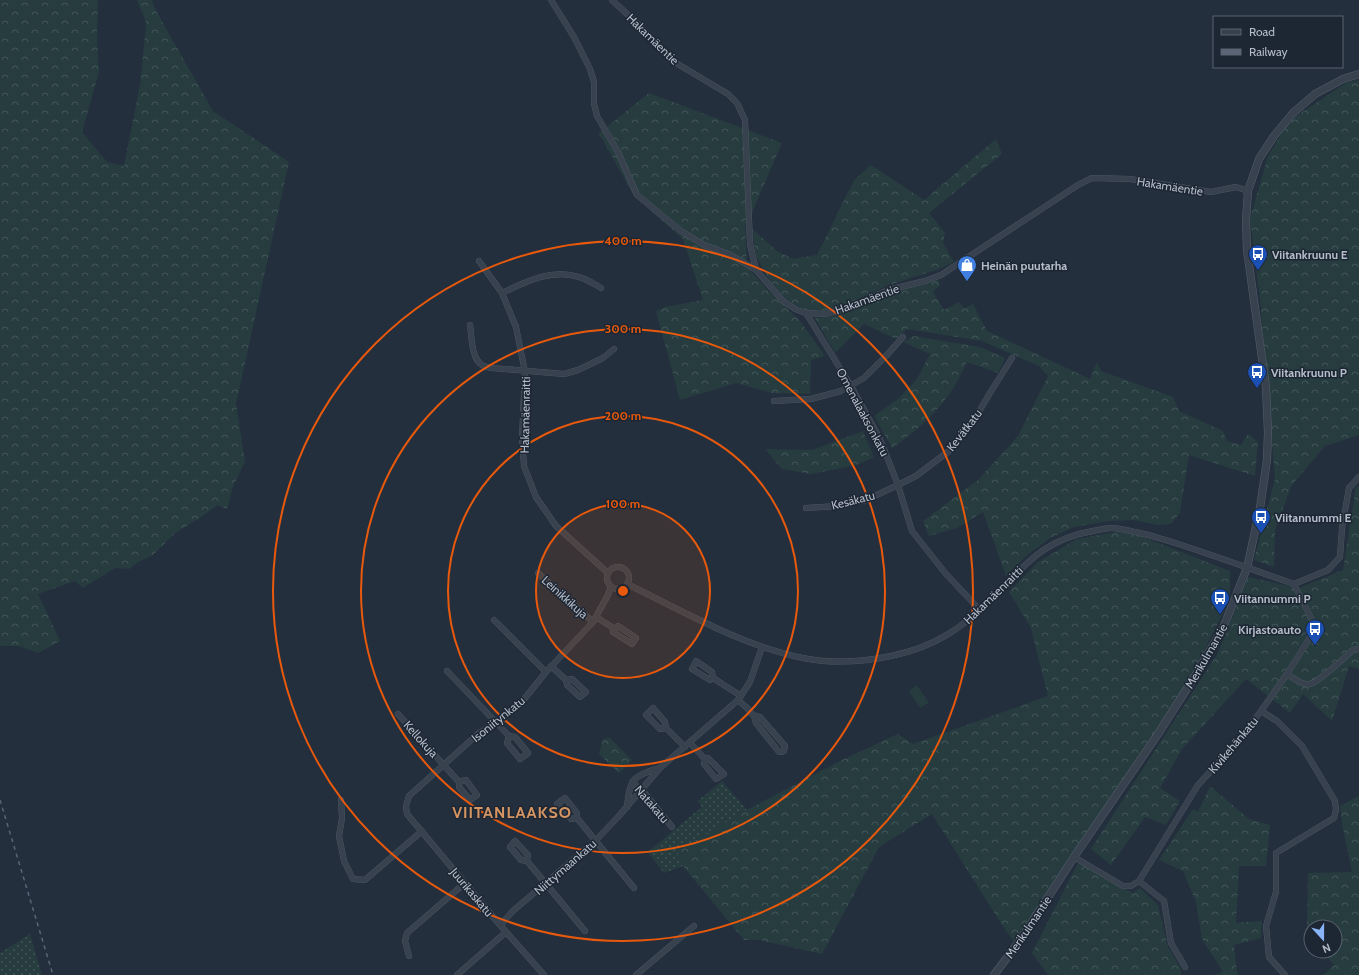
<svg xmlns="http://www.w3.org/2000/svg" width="1359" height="975" font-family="Cabin,sans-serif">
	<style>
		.grass { fill: url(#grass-dots) }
		.forest { fill: url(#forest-crowns) }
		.pitch { fill: #263c3f }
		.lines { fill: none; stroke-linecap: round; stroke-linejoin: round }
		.minor-casing { stroke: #565f6c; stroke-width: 6 }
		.tertiary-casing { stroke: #565f6c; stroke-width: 8 }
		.minor { stroke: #38414e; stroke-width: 5.5 }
		.tertiary { stroke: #38414e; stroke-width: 7 }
		.rail { stroke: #5a6575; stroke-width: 1.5; stroke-dasharray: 4 4; stroke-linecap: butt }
		.ring { fill: none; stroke: #e8590c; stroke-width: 2 }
		.labels { text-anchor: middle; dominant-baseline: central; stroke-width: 3; stroke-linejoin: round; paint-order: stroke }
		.street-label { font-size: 12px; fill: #b4bcc9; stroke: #1d2633 }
		.poi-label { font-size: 12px; font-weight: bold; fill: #b4bcc9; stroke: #1d2633; text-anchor: start }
		.district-label { font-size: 16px; font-weight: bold; letter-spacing: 1px; fill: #d59563; stroke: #1d2633 }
		.centre { fill: #e8590c; stroke: #1d2633; stroke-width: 2 }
		.ring-label { font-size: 12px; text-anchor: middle; font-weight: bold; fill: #e8590c; stroke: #1d2633; stroke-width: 3; stroke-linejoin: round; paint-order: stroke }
	</style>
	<defs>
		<pattern id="grass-dots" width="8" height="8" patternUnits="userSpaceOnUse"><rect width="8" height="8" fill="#263c3f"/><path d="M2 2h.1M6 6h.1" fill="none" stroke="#435659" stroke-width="1.8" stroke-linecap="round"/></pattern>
		<pattern id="forest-crowns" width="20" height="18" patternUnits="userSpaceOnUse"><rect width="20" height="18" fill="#263c3f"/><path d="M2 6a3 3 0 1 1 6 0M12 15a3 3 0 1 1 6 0" fill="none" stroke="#435659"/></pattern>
	</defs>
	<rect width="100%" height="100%" fill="#242f3e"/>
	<g class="grass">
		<polygon points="722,781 747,810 677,851 683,866 664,873 648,852 702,807 698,801"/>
		<polygon points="30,934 42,975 0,975 0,953"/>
	</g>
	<g class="forest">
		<polygon points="0,0 98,0 97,37 99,72 82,132 107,162 124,166 140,85 145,35 146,22 137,0 152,0 156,11 213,111 289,162 236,404 245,461 233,487 227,509 217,505 204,515 174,534 153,555 138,562 129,569 115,568 83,588 75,581 38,594 60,641 38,653 18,646 0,646"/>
		<polygon points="1359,80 1359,435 1325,446 1291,486 1275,531 1274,567 1254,560 1275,479 1260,299 1250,219 1268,156 1289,121 1346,83"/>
		<polygon points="649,93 782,143 754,208 745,225 747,267 767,289 800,321 825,356 811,360 810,394 772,393 736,383 680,400 656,311 665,307 703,300 683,239 651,211 631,191 603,140 598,134"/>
		<polygon points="996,139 1002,154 929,213 945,233 943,243 954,262 939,269 886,286 850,303 824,311 805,310 787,300 770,281 756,256 752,229 777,251 793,259 817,255 854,180 871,165 924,200"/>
		<path d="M 938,279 L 940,285 L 933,292 L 944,310 L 959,302 L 964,308 L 973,304 L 987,331 L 1090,379 L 1097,362 L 1101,371 L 1173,397 L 1179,411 L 1223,431 L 1227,441 L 1241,445 L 1248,434 L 1258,442 L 1255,476 L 1189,455 L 1180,513 L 1171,524 L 1158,525 L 1133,520 L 1109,521 L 1074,527 L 1050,538 L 1025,557 L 1006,576 L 983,512 L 957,528 L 929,536 L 923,521 L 978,480 L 1018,436 L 1048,376 L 1039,366 L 982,341 L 907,329 L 896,339 L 864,324 L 835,353 L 815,318 C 842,317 865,300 890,292 C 906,287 922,283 938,279 Z"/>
		<path d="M 914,336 L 980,347 L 1005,358 L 998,373 L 967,362 C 963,370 959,379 954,387 C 938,412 917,431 892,448 L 874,416 L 898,399 L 917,379 L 930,354 L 903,342 Z"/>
		<polygon points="863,431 874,457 857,465 811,474 782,469 765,449 812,450"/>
		<polygon points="1356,486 1359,487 1359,669 1349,666 1332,721 1303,694 1290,713 1246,679 1182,749 1160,788 1180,801 1166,825 1145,817 1111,865 1091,849 1218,653 1248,577 1299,588 1343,570"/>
		<polygon points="1125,530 1230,571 1230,599 1204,651 1166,717 1014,942 1002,925 932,814 879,847 822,954 759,940 744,940 683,866 677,851 747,810 840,761 898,734 913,744 1048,696 1031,628 1009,592 1038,562 1077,539"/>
		<polygon points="610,738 632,760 619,773 599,754 603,739"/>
		<polygon points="1210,786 1249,819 1270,825 1266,866 1239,866 1236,923 1262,921 1261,938 1234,945 1237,973 1239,975 1214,975 1223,972 1202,939 1196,902 1183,871 1159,860 1193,809 1198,812"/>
		<polygon points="1359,796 1359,975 1324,975 1334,965 1322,951 1335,951 1335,927 1311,927 1311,938 1307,933 1308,873 1352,872 1342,823 1340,806"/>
		<polygon points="1078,863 1133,893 1140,888 1158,905 1168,947 1181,969 1181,975 1048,975 1032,953"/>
	</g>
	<polygon class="pitch" points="917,685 929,703 920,708 909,691"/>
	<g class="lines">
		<g class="minor-casing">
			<g id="minor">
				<polyline points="551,0 574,37 590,69 594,82 594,104 597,116 618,152 637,195 681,231 704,245 729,254 756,270"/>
				<polyline points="612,0 639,25 671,60 728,94 737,103 745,120 750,244 756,270 784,302 797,310 806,313 826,314 852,306 888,290 925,281 941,275 1078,185 1092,178 1130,179 1211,192 1236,187 1248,191"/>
				<polyline points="479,261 502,293 516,327 525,372 522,438 524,466 536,497 556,526 608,573"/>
				<path d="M 502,293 C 525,282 553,268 579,277 C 587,279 594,284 601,288"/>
				<polyline points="806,313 851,386 880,439 898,485 912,531 946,574 980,610"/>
				<path d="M 470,325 C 472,337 471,358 482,365 C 485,367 489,367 492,368 L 564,374 L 578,370 L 603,358 L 614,349"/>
				<polyline points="774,401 811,399 841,391 864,378 886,356 903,337"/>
				<polyline points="806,508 837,506 866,500 898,485 916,476 949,451 974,420 990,393 1012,358"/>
				<circle cx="618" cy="578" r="11"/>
				<polyline points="538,573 593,622"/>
				<path d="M 627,584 C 683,611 742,646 803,658 C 832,664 862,662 891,656 C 935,647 963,628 994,596 C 1027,563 1045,539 1093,531 C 1099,530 1105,528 1111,528 C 1116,528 1121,529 1126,530 C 1142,533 1157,537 1172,542 C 1213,555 1253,570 1294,584 L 1312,620 L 1313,628 L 1311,636 L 1287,674 L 1261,711 L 1233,747 L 1198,785 L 1139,881 L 1131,886 L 1123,886 L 1074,857"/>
				<polyline points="1294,584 1328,570 1340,557 1342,528 1349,488 1359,477"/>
				<polyline points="596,617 615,629 613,632 632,644 636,638 618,626 615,629"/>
				<polyline points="494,620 546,672"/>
				<polyline points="551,666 566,680 567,685 580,697 586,692 572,679 566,680"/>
				<polyline points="447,671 509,736 507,743 520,759 528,753 515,737 509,736"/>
				<path d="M 1287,674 C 1294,678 1302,686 1310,684 C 1319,682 1345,657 1353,650 L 1359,649"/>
				<polyline points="713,678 712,672 696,661 692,669 710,680 713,678 741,696"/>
				<polyline points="738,700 746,707 754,716 756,723 779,752 782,752 784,751 785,746 760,717 754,716"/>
				<polyline points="1261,711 1277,721 1302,746 1335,801 1336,810 1334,818 1276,853 1276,892 1266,926 1269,957 1285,975"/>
				<polyline points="398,714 459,782 459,787 470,800 477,795 466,780 459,782"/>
				<polyline points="666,728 665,722 653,708 646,715 660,729 666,728 685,747"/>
				<polyline points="690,743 705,759 704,764 716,779 724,774 708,758 705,759"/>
				<polyline points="632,782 642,790 672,827"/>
				<polyline points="341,800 342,818 339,836 344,861 353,879 365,880 422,831"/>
				<path d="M 627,807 C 630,778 633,776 660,768"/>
				<polyline points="577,818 577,813 565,798 557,804 571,819 577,818 634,888"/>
				<polyline points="527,861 528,855 515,841 510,847 521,860 527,861 585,931"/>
				<polyline points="1139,881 1164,901 1171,943 1185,967"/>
				<polyline points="500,925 514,910 595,841 618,817 660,768 738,700 750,682 762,647"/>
				<polyline points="409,956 405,941 407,933 465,883"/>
				<polyline points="457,975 506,932"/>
				<polyline points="544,975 500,925 407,814 406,806 409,796 479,733 497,722 521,703 546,672 593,622 608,595 611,586"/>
				<polyline points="636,975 694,926"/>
			</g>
		</g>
		<g class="tertiary-casing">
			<polyline id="tertiary" points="994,975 1021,939 1074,857 1158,734 1193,679 1223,628 1247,568 1260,508 1267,460 1268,433 1266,387 1247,250 1246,220 1248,191 1259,159 1274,136 1293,113 1315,94 1343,79 1359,74"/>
		</g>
		<use href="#minor" class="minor"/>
		<use href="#tertiary" class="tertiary"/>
		<polyline class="rail" points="0,800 53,975"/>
	</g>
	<circle cx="623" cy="591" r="87" fill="#e8590c" fill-opacity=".12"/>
	<g class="ring">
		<circle cx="623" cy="591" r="87"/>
		<circle cx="623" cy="591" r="175"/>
		<circle cx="623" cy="591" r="262"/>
		<circle cx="623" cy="591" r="350"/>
	</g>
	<defs>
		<g id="bus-pin" transform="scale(1)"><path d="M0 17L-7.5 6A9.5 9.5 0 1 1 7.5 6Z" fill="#1a4fb4" stroke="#1d2633"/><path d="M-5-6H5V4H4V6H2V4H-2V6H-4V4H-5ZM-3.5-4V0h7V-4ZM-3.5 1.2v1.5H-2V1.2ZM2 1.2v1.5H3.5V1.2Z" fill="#fff"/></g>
		<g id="shop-pin" transform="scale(1)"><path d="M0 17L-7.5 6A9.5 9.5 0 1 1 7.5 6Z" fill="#3f7fe0" stroke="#1d2633"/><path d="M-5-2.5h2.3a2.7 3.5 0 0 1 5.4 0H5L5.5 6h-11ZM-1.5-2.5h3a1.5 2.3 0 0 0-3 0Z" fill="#fff"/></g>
	</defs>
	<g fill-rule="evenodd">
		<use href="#bus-pin" x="1258" y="254"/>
		<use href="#shop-pin" x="967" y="265"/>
		<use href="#bus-pin" x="1257" y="372"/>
		<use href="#bus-pin" x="1261" y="517"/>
		<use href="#bus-pin" x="1220" y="598"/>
		<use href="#bus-pin" x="1315" y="629"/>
	</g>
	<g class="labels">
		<g class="street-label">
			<text transform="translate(653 39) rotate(44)">Hakamäentie</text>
			<text transform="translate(1170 186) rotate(9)">Hakamäentie</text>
			<text transform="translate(867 299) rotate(-20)">Hakamäentie</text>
			<text transform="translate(863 412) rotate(62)">Omenalaaksonkatu</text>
			<text transform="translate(525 415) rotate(-89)">Hakamäenraitti</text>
			<text transform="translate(964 430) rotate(-52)">Kevätkatu</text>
			<text transform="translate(853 500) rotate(-14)">Kesäkatu</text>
			<text transform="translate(993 595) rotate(-44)">Hakamäenraitti</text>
			<text transform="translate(565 597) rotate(42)">Leinikkikuja</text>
			<text transform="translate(1206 656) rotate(-60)">Merikulmantie</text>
			<text transform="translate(498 719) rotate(-39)">Isoniitynkatu</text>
			<text transform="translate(421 739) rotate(48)">Kellokuja</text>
			<text transform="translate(1233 745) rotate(-50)">Kivikehänkatu</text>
			<text transform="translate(652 804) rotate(49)">Natakatu</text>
			<text transform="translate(565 867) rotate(-41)">Niittymaankatu</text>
			<text transform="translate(472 892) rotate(50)">Juurikaskatu</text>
			<text transform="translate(1028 927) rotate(-56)">Merikulmantie</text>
		</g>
		<g class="poi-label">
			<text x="1272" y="254">Viitankruunu E</text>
			<text x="981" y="265">Heinän puutarha</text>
			<text x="1271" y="372">Viitankruunu P</text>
			<text x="1275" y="517">Viitannummi E</text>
			<text x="1234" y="598">Viitannummi P</text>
			<text x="1301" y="629" text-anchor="end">Kirjastoauto</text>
		</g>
		<g class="district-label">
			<text x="512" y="812">VIITANLAAKSO</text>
		</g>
	</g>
	<circle cx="623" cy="591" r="6" class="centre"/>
	<g class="ring-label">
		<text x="623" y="245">400 m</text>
		<text x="623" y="333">300 m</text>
		<text x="623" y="420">200 m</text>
		<text x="623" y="508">100 m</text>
	</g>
	<rect x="1213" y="16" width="130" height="52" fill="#1d2633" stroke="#59626f"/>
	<rect x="1221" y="29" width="20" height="6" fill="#38414e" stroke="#59626f"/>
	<text x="1249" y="36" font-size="12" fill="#b4bcc9">Road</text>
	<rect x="1221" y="49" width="20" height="6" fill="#5a6575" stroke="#59626f"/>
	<text x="1249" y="56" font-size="12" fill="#b4bcc9">Railway</text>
	<g transform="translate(1323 939) rotate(159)"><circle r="19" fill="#1d2633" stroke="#59626f"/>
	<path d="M0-3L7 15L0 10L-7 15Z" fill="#8ab4f8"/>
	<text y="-6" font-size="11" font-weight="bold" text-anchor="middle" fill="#b4bcc9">N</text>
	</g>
</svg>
